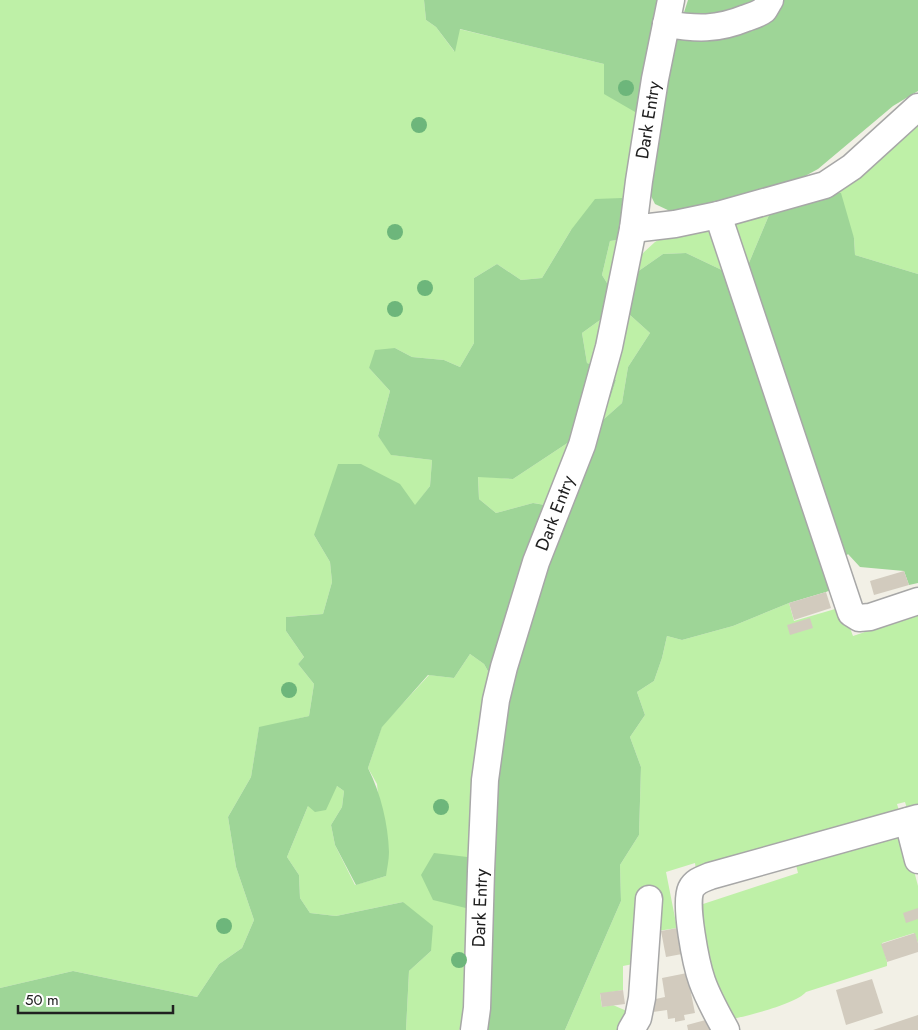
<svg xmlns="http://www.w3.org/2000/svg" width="918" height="1030" font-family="Jost,sans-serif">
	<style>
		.grass { fill: #bef0a7 }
		.forest { fill: #9ed597 }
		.building { fill: #d2cbbe }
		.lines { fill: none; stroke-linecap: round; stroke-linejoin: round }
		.minor-casing { stroke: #a7a7a7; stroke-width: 29 }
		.minor { stroke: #fff; stroke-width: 26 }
		.tree { fill: #6db67b }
		.labels { text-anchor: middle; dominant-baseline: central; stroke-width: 5; stroke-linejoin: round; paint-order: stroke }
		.street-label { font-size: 18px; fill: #202020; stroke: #fff }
	</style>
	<rect width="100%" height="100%" fill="#f2f0e6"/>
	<g class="grass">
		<polygon points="0,0 424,0 426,20 436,27 454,51 459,29 604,64 642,116 628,214 571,230 542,278 521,280 497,264 474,278 474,343 460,367 444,360 412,357 395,348 369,368 390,391 378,436 392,455 432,460 430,486 415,506 314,535 330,562 332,582 323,614 286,617 286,631 304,657 298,664 314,684 309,716 259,728 251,777 228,817 236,867 254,920 242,948 219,964 197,997 73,971 0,988"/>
		<polygon points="918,116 918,274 855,255 854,238 826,192"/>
		<polygon points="772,208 746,270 732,229 741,215"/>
		<polygon points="702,223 709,226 717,233 731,271 726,272 686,253 663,254 630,277 630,315 650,333 628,367 622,403 595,427 604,398 610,397 616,380 609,375 623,309 626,308 624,305 630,277 636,262 643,253 655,242 669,234"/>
		<polygon points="625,239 612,291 602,275 610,241"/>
		<polygon points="609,316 598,367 587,363 582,333 600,320"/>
		<polygon points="572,440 552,506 533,503 496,513 479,499 478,476 513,479"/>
		<polygon points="789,603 794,621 842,607 853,636 868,631 866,624 918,606 918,813 909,815 905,802 897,804 901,817 697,877 695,863 666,872 677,928 639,934 638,963 623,966 623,990 600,994 602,1007 613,1005 629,1012 624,1030 565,1030 621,901 620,865 639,835 641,767 630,737 645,715 637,692 654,681 662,658 667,636 682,640 733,626"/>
		<polygon points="470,654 484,664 493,681 472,909 465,1022 459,1030 406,1030 409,971 431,951 403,902 336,916 310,913 300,898 299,875 287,857 308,806 337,786 344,791 342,807 331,825 335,845 355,885 386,876 377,784 368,768 382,726 429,675 454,678"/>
		<path d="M 904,833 L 918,886 L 918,943 L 914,933 L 882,943 L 887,962 L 887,966 L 806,992 C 796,1004 744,1017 727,1020 L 707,981 L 700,905 L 798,873 L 794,857 Z"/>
	</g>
	<g class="forest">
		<polygon points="424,0 664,0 642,116 604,94 604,64 460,29 455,52 436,27 426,20"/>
		<polygon points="688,0 918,0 918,91 893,106 818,169 785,187 672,212 655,204 644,182 676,37"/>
		<path d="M 826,192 L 841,193 L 854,238 L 855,255 L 918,274 L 918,583 L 909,585 L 904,571 L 860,567 L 848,554 L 839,563 L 837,587 L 826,592 L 789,603 L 733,626 L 682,640 L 667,636 L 662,658 L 654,681 L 637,692 L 645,715 L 630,737 L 641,767 L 639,835 L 620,865 L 621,901 L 565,1030 L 481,1030 L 474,910 L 433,900 L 421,875 L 434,853 L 484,859 L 495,684 L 484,664 L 470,654 L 454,678 L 428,675 L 382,727 L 368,768 C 381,794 388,824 389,852 C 389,860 387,868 386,876 L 356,885 L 335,845 L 331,825 L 342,807 L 344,791 L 337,786 L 326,810 L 315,812 L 308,806 L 287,857 L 299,875 L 300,898 L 310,913 L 336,916 L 403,902 L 433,926 L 431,951 L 409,971 L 406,1030 L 0,1030 L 0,988 L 73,971 L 197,997 L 219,964 L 242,948 L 254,920 L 236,867 L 228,817 L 251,777 L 259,727 L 309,716 L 314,684 L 298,664 L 304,657 L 286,631 L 286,617 L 323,614 L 332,582 L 330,562 L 314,535 L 338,464 L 361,464 L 400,484 L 415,505 L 430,486 L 432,460 L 391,455 L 378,436 L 390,391 L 369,368 L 375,350 L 395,348 L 412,357 L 444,360 L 460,367 L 474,343 L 474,278 L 497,264 L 521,280 L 542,278 L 571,230 L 595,199 L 622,198 L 628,214 L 625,239 L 610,241 L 602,275 L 612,291 L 626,308 L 600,320 L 582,333 L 587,363 L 602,368 L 616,380 L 610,398 L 582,402 L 572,440 L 513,479 L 478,477 L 479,499 L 496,513 L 533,503 L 569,509 L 595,427 L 622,403 L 628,367 L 650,333 L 630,315 L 630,277 L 663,254 L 686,253 L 726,272 L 746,270 L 772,208 Z"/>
	</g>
	<g class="building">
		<polygon points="904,571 909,585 874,595 870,581"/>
		<polygon points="826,592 831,608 794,620 789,603"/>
		<polygon points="810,618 813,628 790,635 787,625"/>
		<polygon points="918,908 918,919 906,923 903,913"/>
		<polygon points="677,928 682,954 666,957 661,931"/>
		<polygon points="915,933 918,943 918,952 887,962 881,944"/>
		<polygon points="687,973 695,1013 684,1015 685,1020 675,1022 675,1018 668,1019 667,1010 653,1012 651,1000 665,997 662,978"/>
		<polygon points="872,979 883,1013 846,1025 836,990"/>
		<polygon points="623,990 625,1004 602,1007 600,993"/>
		<polygon points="918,1015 918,1030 873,1030"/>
		<polygon points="713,1018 716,1030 688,1030 687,1025"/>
	</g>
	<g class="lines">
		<g class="minor-casing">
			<g id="minor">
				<path d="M 666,24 C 696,29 717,30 746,18 C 752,16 759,14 764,10 C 766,7 768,3 770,0"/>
				<polyline points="718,215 851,613 859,618 870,617 918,601"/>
				<polyline points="633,229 675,224 718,215 825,185 852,167 918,107"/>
				<polyline points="908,821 918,860"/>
				<polyline points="474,1030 477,1008 481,871 485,780 496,700 504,667 536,562 582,445 609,347 633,229 639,181 655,79 671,0"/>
				<polyline points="631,1030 638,1018 642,998 649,899"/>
				<path d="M 726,1030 C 717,1014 708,998 702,981 C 696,964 684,904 691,889 C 695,881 703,879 710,876 L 918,818"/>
			</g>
		</g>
		<use href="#minor" class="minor"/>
	</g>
	<g class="tree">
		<circle cx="626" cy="88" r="8"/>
		<circle cx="419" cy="125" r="8"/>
		<circle cx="395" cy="232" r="8"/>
		<circle cx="425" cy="288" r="8"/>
		<circle cx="395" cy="309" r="8"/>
		<circle cx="289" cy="690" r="8"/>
		<circle cx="441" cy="807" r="8"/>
		<circle cx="224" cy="926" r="8"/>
		<circle cx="459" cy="960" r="8"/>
	</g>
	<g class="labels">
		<g class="street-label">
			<text transform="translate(648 120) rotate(-81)">Dark Entry</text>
			<text transform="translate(555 513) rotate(-69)">Dark Entry</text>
			<text transform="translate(480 908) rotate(-88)">Dark Entry</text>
		</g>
	</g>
	<path d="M18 1005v8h155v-8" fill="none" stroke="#202020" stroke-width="2.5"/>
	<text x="25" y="1005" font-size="15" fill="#202020" stroke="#ffffff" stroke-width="4" paint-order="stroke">50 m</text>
</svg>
